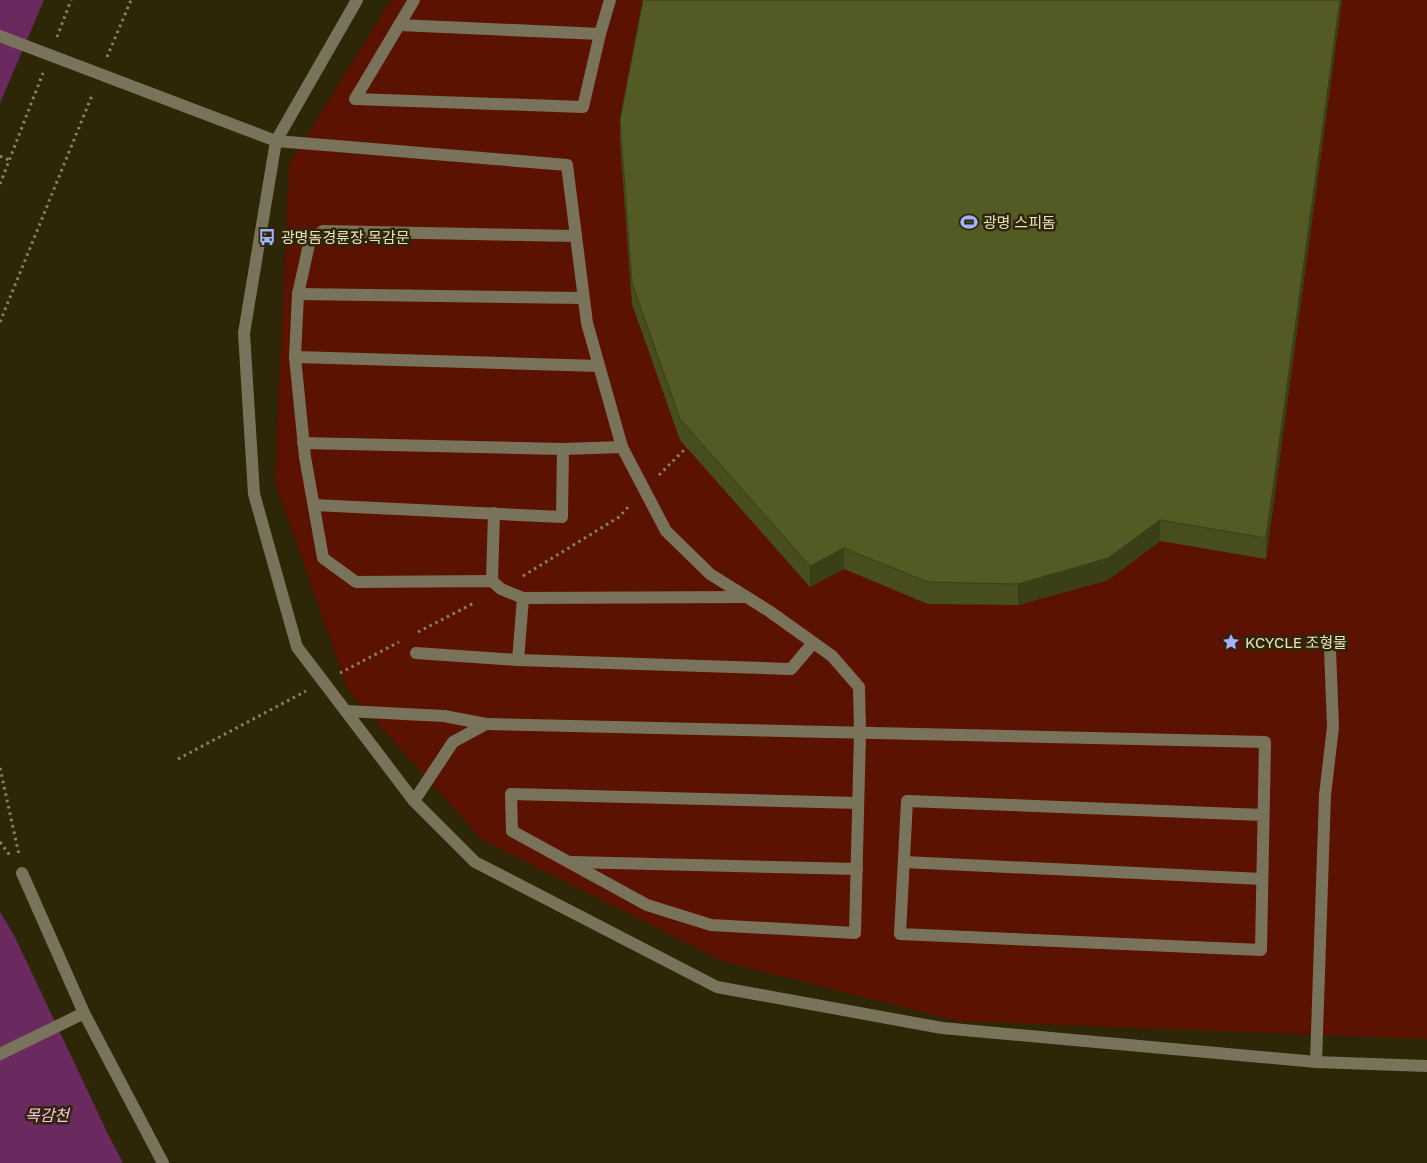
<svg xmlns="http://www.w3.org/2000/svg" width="1427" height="1163" font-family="'Golos Text','Noto Sans KR',sans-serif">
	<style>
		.green { fill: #5b1201 }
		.water { fill: #6a295f }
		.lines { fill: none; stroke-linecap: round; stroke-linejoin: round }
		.path { stroke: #898264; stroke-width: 3; stroke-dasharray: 2.5 4; stroke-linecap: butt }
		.minor { stroke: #7a735c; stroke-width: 12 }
		.minor-bridge { stroke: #7a735c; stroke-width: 12 }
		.wall { fill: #484d1e }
		.shaded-wall { fill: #3b3f18 }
		.building { fill: #545a23; stroke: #3b3f18 }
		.labels { text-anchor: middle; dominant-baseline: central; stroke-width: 5; stroke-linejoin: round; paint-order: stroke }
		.poi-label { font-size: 15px; fill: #e8e1c4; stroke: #2d2607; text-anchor: start }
		.water-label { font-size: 16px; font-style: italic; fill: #fec3f0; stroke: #2d2607 }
	</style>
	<rect width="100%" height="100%" fill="#2d2607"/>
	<polygon class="green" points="391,0 1427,0 1427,1039 958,1021 725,962 482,840 348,690 275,482 289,164"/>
	<g class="water">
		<polygon points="0,0 44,0 0,103"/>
		<polygon points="0,912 13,933 108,1134 123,1163 0,1163"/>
	</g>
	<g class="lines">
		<g class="path">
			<polyline points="57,37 71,0"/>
			<polyline points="107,57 131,0"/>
			<polyline points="0,156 9,160"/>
			<polyline points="0,184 43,73"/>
			<polyline points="0,322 93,93"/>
			<polyline points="659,475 687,447"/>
			<polyline points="523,576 619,517 630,505"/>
			<polyline points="418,632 474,603"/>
			<polyline points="340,673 399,642"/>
			<polyline points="178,759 306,691"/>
			<polyline points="0,768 19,855"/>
			<polyline points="0,842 11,857"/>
		</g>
		<g class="minor">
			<polyline points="357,0 276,141 244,333 254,494 297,647 414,801 475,862 717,987 942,1028 1316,1062 1427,1066"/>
			<polyline points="414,0 355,99 583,107 600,34 610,0"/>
			<polyline points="399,25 600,34"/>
			<polyline points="276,141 567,165 587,323 622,447 666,531 710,574 769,611 832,656 859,687 860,733 855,933 711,925 647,905 512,831 511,794 858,803"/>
			<polyline points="576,236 323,231 310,240 298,294 295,357 599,366"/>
			<polyline points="298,294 583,298"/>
			<polyline points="295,357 305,457 323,558 356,582 492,581 501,589 523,598 518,660 791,669 813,643"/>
			<polyline points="303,443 563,449 622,447"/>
			<polyline points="314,505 562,517 563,449"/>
			<polyline points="492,581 494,513"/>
			<polyline points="523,598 746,597"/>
			<polyline points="416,653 518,660"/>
			<polyline points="346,711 444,716 486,724 453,742 414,801"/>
			<polyline points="486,724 1265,742 1261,950 900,934 907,801 1263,815"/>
			<polyline points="572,862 857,869"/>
			<polyline points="904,862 1262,879"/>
			<polyline points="22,873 84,1013 163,1163"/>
			<polyline points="0,1054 84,1013"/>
			<polyline points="1316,1062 1325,795 1333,727 1330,649"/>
		</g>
		<polyline class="minor-bridge" points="0,36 276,141"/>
	</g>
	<polygon class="wall" points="1342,0 1266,559 1160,541 1108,580 1018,605 928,604 844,569 810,587 680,440 632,304 620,141 620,120"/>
	<g class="shaded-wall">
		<polygon points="1340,0 1342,0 1266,559 1266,538"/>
		<polygon points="1160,520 1160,541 1108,580 1018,605 1018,584"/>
		<polygon points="844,548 844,569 810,587 810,566"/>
	</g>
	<polygon class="building" points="643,0 1340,0 1266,538 1160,520 1108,558 1018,584 928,582 844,548 810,566 680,419 632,283 620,120"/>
	<defs>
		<g id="stadium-bare" transform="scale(1.35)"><path d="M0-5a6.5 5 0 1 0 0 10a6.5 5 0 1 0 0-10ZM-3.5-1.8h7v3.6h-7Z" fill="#a3b2fd" stroke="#2d2607" stroke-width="2.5" paint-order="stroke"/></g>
		<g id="bus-bare" transform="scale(1.35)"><path d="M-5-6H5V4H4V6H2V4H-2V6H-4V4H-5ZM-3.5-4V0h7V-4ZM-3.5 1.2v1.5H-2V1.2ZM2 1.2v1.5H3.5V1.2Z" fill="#a3b2fd" stroke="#2d2607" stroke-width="2.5" paint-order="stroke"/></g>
		<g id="sight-bare" transform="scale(1.35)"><path d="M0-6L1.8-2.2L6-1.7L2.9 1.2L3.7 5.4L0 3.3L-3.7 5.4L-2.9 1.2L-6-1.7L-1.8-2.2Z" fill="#a3b2fd" stroke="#2d2607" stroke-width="2.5" paint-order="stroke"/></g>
	</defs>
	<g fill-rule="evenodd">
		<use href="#stadium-bare" x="969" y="222"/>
		<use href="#bus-bare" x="267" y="237"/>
		<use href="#sight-bare" x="1231" y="642"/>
	</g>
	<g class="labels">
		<g class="poi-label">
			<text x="983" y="222">광명 스피돔</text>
			<text x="281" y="237">광명돔경륜장.목감문</text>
			<text x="1245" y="642">KCYCLE 조형물</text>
		</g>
		<g class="water-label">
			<text x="47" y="1115">목감천</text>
		</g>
	</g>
</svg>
